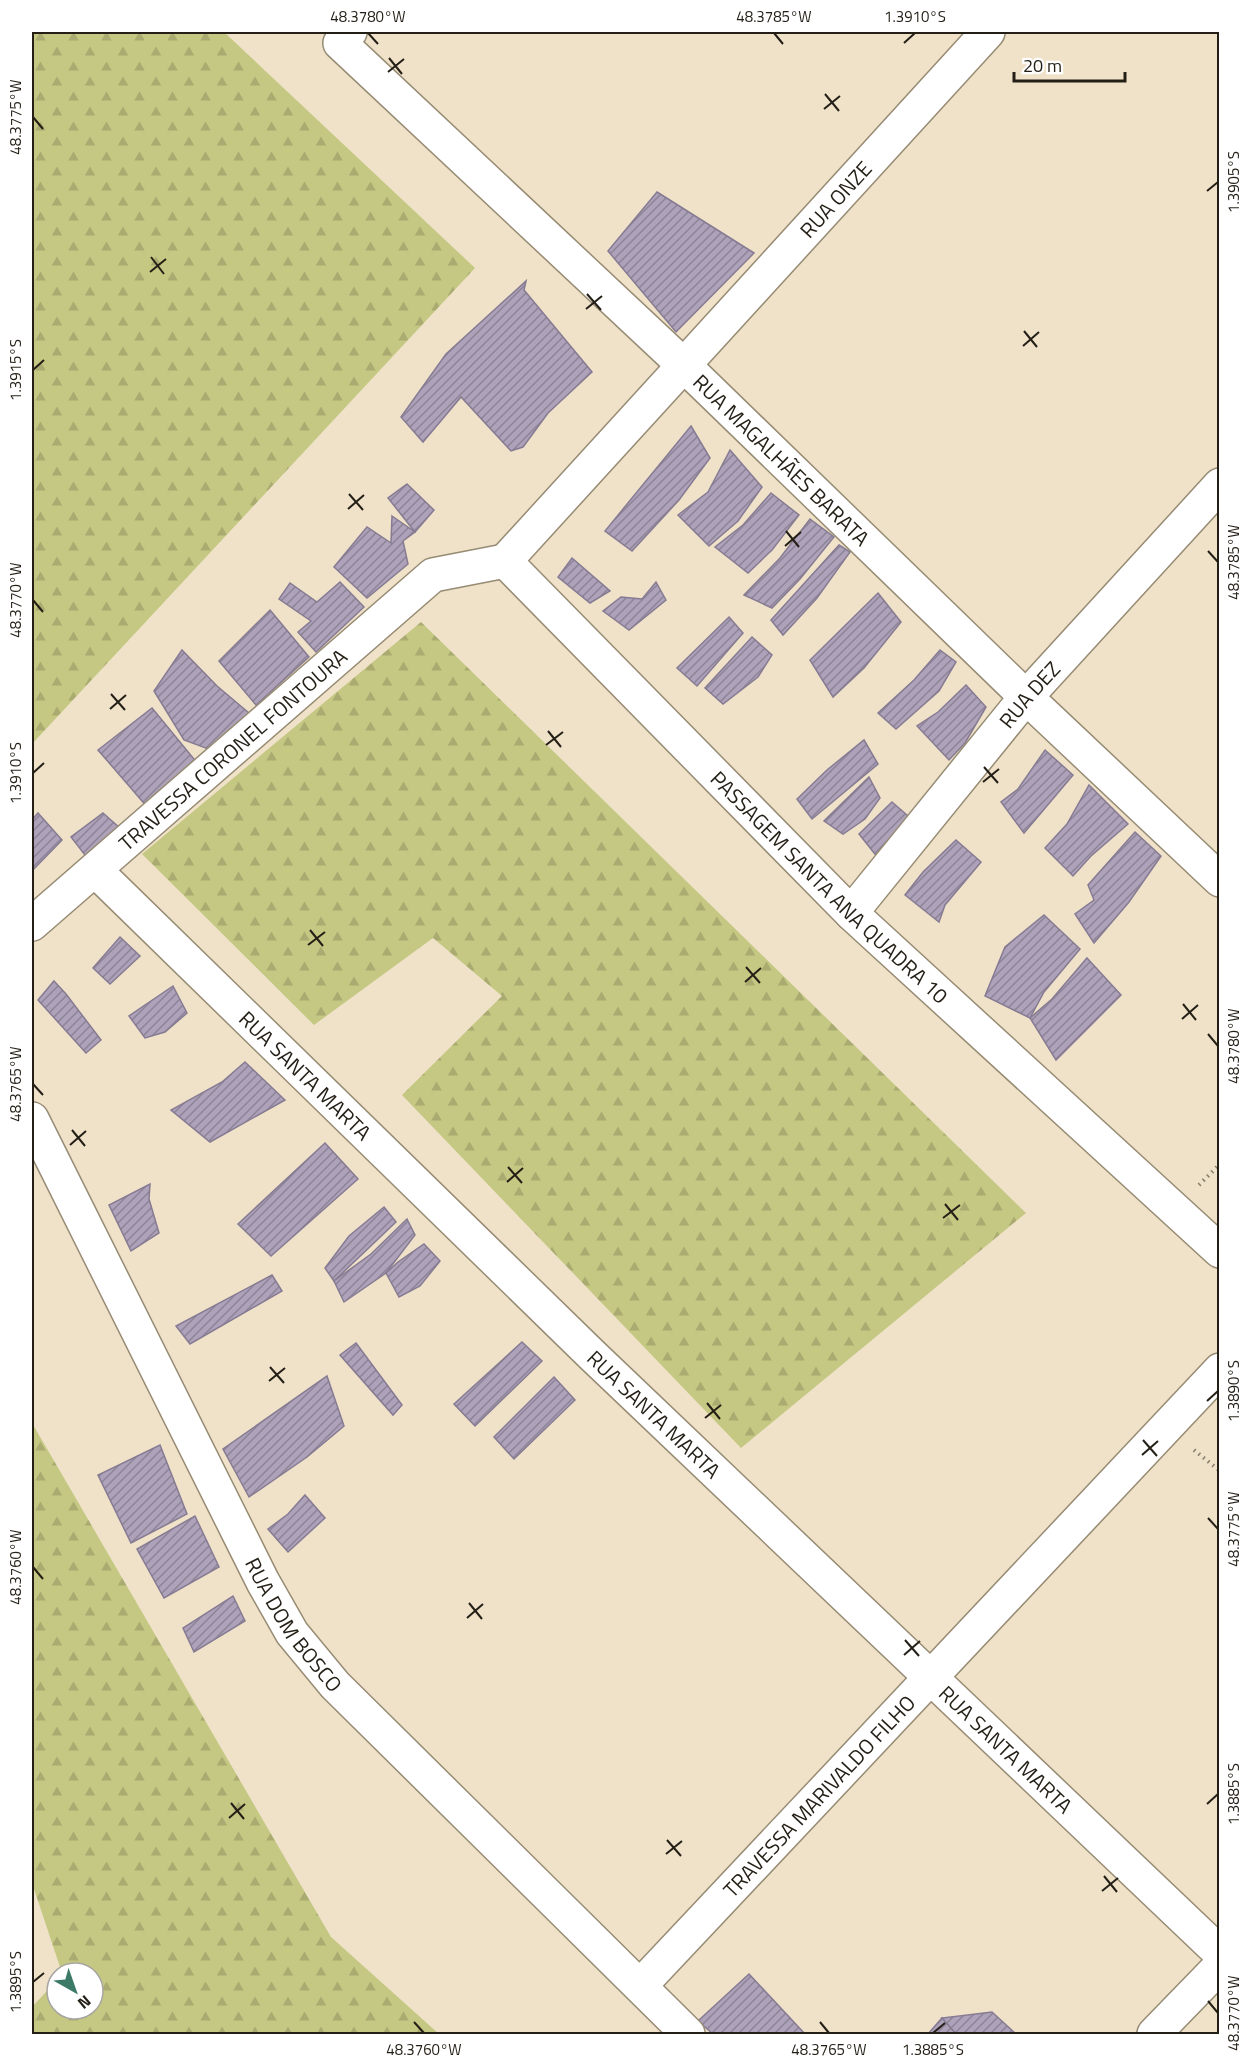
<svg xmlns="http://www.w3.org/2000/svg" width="1251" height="2066" font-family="'Titillium Web',sans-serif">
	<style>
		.forest { fill: url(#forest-firs) }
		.building { fill: url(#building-hatch); stroke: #867b92; stroke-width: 1.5 }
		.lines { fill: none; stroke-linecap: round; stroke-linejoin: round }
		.minor-casing { stroke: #978b74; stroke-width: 36 }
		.path { stroke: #877e6d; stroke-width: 4; stroke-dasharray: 1.5 4.5; stroke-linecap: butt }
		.minor { stroke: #fff; stroke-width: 33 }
		.ticks { fill: none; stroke: #241f16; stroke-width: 2 }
		.labels { text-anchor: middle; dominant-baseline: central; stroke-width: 5; stroke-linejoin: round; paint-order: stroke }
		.street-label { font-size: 21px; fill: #241f16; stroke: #fff }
		.neatline { fill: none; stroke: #241f16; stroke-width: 2 }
		.ticks-label { font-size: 15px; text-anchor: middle; fill: #241f16 }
	</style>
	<defs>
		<pattern id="forest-firs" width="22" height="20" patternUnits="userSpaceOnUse" patternTransform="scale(1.5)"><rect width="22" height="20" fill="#c5c882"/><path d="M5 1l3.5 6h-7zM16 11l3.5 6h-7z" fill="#a9ab70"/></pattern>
		<pattern id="building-hatch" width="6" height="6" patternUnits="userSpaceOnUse" patternTransform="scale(1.5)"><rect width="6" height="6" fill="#aea2ba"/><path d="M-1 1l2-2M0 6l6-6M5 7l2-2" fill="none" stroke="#8d8396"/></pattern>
	</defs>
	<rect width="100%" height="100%" fill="#efe2c9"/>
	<g class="forest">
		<polygon points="32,32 224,32 475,268 32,744"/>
		<polygon points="421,622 1026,1213 741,1448 402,1095 502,996 433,938 314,1025 142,854"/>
		<polygon points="32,1423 331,1937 439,2034 32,2034 32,2007 57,1980 57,2009 93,2009 93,1973 62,1973 32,1883"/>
	</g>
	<g class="building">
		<polygon points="657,192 754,253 676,332 608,251"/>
		<polygon points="526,281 524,290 592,372 548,413 523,447 511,451 461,397 423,442 401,417 446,354"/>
		<polygon points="691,426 710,458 679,500 632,551 605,531"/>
		<polygon points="730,450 762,487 738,521 709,546 678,515 708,492"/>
		<polygon points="407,484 434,510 415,532 388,498"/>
		<polygon points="771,493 799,515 772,550 748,573 715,547 743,525"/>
		<polygon points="392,516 415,532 403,541 408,564 367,598 334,567 367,527 391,543"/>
		<polygon points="810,519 834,537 800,579 772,608 744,595 780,558"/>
		<polygon points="839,545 850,552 817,598 783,635 771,620"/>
		<polygon points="572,558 610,591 590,603 558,577"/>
		<polygon points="340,582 364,607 316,652 298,632 311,621 279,599 290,583 317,602"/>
		<polygon points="656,582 666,600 629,630 603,611 621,597 642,599"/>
		<polygon points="878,593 901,622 864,668 833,697 810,660"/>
		<polygon points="270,610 309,657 256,705 219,661"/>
		<polygon points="729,617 743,633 697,686 677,668"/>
		<polygon points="752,637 772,655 758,677 723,704 705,688"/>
		<polygon points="182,650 217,686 249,713 211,750 184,740 154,691"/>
		<polygon points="940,650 956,662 939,691 896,729 878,713 914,680"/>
		<polygon points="966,685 986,707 965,743 949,760 917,726 938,712"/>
		<polygon points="152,708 198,764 155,816 98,750"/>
		<polygon points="864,740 878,764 812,819 797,799 827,770"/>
		<polygon points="1045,750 1073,775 1024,833 1001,802 1018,789"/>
		<polygon points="869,777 880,798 865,819 843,834 824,821"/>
		<polygon points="1089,785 1128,824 1091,856 1073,876 1045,848 1067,824"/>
		<polygon points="892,802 915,822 879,859 859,834"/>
		<polygon points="38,813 62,840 32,871 32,820"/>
		<polygon points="103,813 130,837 95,868 71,837"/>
		<polygon points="1135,832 1161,856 1129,902 1094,943 1075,914 1094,900 1088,885"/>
		<polygon points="956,840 981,862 945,905 939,922 905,895 923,872"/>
		<polygon points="1044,915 1080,949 1044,992 1030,1018 985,996 1005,947"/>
		<polygon points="120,937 140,956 110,984 93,968"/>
		<polygon points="1087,958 1121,995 1056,1060 1030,1018 1052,999"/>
		<polygon points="54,981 66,994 101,1040 86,1053 38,1000"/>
		<polygon points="173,986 187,1013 165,1032 145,1038 129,1016"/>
		<polygon points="245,1062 285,1100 210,1142 171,1110 222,1082"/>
		<polygon points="325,1143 358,1179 271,1256 238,1224"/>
		<polygon points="150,1184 149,1199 159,1233 131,1251 109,1205"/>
		<polygon points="384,1207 396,1222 334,1281 325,1268 349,1236"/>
		<polygon points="407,1219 415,1235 386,1273 344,1302 334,1281 371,1254"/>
		<polygon points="424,1244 440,1261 420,1286 399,1297 386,1273 398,1262"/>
		<polygon points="272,1275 282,1291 190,1344 176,1326"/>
		<polygon points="522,1342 542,1361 475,1426 454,1404"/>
		<polygon points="356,1343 402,1405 393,1415 340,1355"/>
		<polygon points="327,1376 344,1426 307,1457 249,1497 223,1449"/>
		<polygon points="554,1377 575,1400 514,1459 494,1437"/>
		<polygon points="160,1445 187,1514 131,1543 98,1475"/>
		<polygon points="305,1495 325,1518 288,1552 268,1529 288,1514"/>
		<polygon points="195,1516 219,1567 164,1598 137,1549"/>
		<polygon points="233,1596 245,1621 194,1652 183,1628"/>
		<polygon points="749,1974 805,2034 713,2034 698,2021"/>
		<polygon points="992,2012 1016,2034 956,2034 942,2018"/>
		<polygon points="942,2018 956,2034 928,2034"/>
	</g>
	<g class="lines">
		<g class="minor-casing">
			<g id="minor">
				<path id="s1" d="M 350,32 L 340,43 L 693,374 L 1026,697 L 1220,880"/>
				<path id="s2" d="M 505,561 L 988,32"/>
				<path id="s3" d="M 95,870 L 591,1354 L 1220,1953"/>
				<path id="s4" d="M 851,913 L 1026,697 L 1220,485"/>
				<path id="s5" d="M 32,924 L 433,575 L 505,561 L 851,913 L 1220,1251"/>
				<path id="s6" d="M 32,1119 L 263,1582 L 292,1633 L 335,1685 L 688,2034"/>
				<path id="s7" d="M 640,1986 L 1220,1370"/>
				<polyline points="1154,2034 1220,1966"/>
			</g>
		</g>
		<g class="path">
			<polyline points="1199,1185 1220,1164"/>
			<polyline points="1194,1450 1220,1471"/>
		</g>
		<use href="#minor" class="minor"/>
	</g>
	<path class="ticks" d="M 368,33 L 378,44M 774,33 L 783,44M 904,43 L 915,33M 389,58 L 402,74M 388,72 L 404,59M 825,94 L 839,111M 824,109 L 840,96M 33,117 L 43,129M 1207,191 L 1218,182M 151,257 L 164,274M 150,272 L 166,259M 587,294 L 601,310M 586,309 L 602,296M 1024,331 L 1037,347M 1023,346 L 1039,332M 33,370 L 44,360M 349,494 L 363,510M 348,509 L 364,495M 786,531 L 799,547M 785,546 L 801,532M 1208,551 L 1218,562M 33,600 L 43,612M 111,694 L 125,710M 110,709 L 126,695M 548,731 L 561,747M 546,745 L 563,732M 984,767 L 998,783M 33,773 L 44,763M 983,782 L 999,769M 310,930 L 323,946M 308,945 L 325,932M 746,967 L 760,983M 745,982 L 761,968M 1183,1004 L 1196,1020M 1182,1019 L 1198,1005M 1208,1034 L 1218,1046M 33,1084 L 43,1095M 72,1130 L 85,1146M 70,1145 L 86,1131M 508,1167 L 522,1183M 507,1182 L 523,1168M 945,1204 L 958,1220M 943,1218 L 960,1205M 270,1367 L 284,1383M 269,1381 L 285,1368M 1207,1401 L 1218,1391M 707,1403 L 720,1419M 705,1418 L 721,1405M 1143,1440 L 1157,1456M 1142,1455 L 1158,1441M 1208,1518 L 1218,1529M 33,1567 L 43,1579M 469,1603 L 482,1619M 467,1618 L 483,1604M 905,1640 L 919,1656M 904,1655 L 920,1641M 231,1803 L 244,1819M 1207,1804 L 1218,1794M 229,1818 L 245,1804M 667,1840 L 681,1856M 666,1854 L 682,1841M 1104,1876 L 1117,1892M 1102,1891 L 1118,1878M 33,1982 L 44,1973M 1208,2001 L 1218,2013M 414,2022 L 424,2033M 820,2022 L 829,2033M 933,2033 L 945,2023"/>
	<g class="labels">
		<g class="street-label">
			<text stroke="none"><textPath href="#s2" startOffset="490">RUA ONZE</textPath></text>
			<text stroke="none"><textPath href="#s1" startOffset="622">RUA MAGALHÃES BARATA</textPath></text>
			<text stroke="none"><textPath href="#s4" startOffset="282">RUA DEZ</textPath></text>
			<text stroke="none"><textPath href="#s5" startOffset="266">TRAVESSA CORONEL FONTOURA</textPath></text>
			<text stroke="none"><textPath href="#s5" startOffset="1065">PASSAGEM SANTA ANA QUADRA 10</textPath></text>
			<text stroke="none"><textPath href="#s3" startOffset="294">RUA SANTA MARTA</textPath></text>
			<text stroke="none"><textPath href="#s3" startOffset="780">RUA SANTA MARTA</textPath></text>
			<text stroke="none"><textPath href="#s6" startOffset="570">RUA DOM BOSCO</textPath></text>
			<text stroke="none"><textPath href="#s3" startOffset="1266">RUA SANTA MARTA</textPath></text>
			<text stroke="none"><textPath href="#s7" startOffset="261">TRAVESSA MARIVALDO FILHO</textPath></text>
		</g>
	</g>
	<rect width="1251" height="2066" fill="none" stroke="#ffffff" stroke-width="66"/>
	<g transform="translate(75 1991) rotate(140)"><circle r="28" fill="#ffffff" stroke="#a7a5a2" stroke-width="1.5"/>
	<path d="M0-4.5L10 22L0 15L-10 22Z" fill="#3c7a67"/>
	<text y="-9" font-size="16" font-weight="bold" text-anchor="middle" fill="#241f16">N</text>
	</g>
	<path d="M1014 72v9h111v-9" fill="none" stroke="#241f16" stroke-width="3"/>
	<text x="1023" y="72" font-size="18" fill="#241f16" stroke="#ffffff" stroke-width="4.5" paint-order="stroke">20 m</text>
	<rect x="33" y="33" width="1185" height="2000" class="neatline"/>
	<g class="ticks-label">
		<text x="368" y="22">48.3780°W</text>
		<text x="774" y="22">48.3785°W</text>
		<text x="915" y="22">1.3910°S</text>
		<text transform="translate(16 117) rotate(-90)" y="5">48.3775°W</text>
		<text transform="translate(1234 182) rotate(-90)" y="5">1.3905°S</text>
		<text transform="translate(16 370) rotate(-90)" y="5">1.3915°S</text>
		<text transform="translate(1234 562) rotate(-90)" y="5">48.3785°W</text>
		<text transform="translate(16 600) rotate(-90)" y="5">48.3770°W</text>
		<text transform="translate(16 773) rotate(-90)" y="5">1.3910°S</text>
		<text transform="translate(1234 1046) rotate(-90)" y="5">48.3780°W</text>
		<text transform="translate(16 1084) rotate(-90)" y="5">48.3765°W</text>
		<text transform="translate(1234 1391) rotate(-90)" y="5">1.3890°S</text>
		<text transform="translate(1234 1529) rotate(-90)" y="5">48.3775°W</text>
		<text transform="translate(16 1567) rotate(-90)" y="5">48.3760°W</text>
		<text transform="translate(1234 1794) rotate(-90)" y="5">1.3885°S</text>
		<text transform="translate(16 1982) rotate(-90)" y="5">1.3895°S</text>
		<text transform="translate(1234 2013) rotate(-90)" y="5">48.3770°W</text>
		<text x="424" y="2055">48.3760°W</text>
		<text x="829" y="2055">48.3765°W</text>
		<text x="933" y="2055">1.3885°S</text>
	</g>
</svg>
